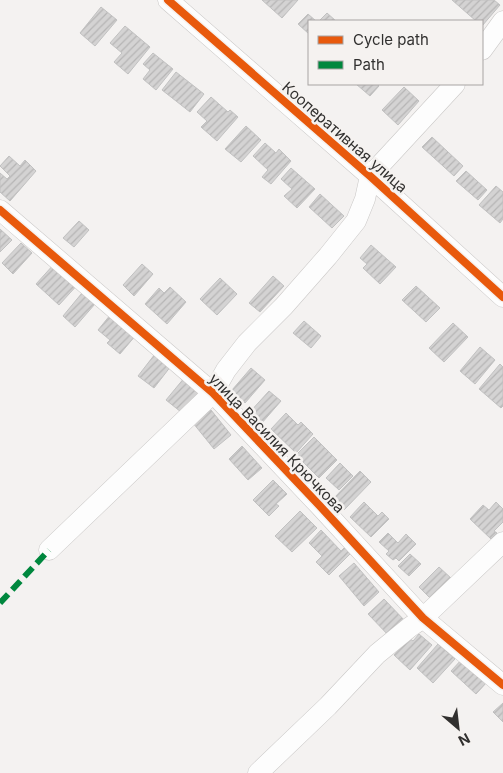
<svg xmlns="http://www.w3.org/2000/svg" width="503" height="773" font-family="Inter,sans-serif">
<defs>
<pattern id="building-hatch" width="6" height="6" patternUnits="userSpaceOnUse" patternTransform="scale(1.25)"><rect width="6" height="6" fill="#d4d3d3"/><path d="M-1 1l2-2M0 6l6-6M5 7l2-2" fill="none" stroke="#b6b5b5"/></pattern>
</defs>
<rect width="100%" height="100%" fill="#f4f2f1"/>
<path fill="url(#building-hatch)" stroke="#c1c1c1" d="M262,0h36l-16,18z
M452,0h42l6,5 -18,21v-5h-6z
M101,7l16,13 -22,26 -15,-13z
M327,13l9,8h-17z
M308,14l8,7h-7v13l-11,-10z
M125,26l25,21 -22,27 -14,-12 8,-9 -12,-10z
M153,53l20,16 -17,21 -13,-11 7,-9 -7,-6z
M176,72l28,22 -14,18 -28,-22z
M356,84h21l2,2 -9,10z
M404,87l15,14 -21,24 -16,-15z
M211,97l17,15 2,-2 8,7 -21,24 -16,-14 6,-6 -10,-9z
M246,126l15,14 -20,22 -16,-13z
M432,137l31,29 -9,10 -32,-29z
M265,143l11,10 3,-4 12,12 -20,23 -9,-7 6,-7 -15,-14z
M9,156l11,10 5,-6 11,11 -26,30 -10,-9v-19l7,6 3,-3 -10,-10z
M291,168l24,21 -18,19 -13,-12 8,-7 -11,-10z
M466,171l21,19 -9,10 -22,-19z
M496,186l7,6v27l-3,4 -21,-18z
M320,194l24,22 -12,12 -23,-21z
M79,221l10,9 -15,17 -11,-9z
M0,229l12,11 -12,12z
M21,243l11,10 -19,21 -11,-11z
M371,245l25,22 -16,17 -17,-16 4,-4 -7,-6z
M55,263l25,19 -21,23 -23,-21z
M142,264l11,10 -19,22 -11,-11z
M273,276l11,10 -24,26 -11,-9z
M220,278l17,16 -20,21 -17,-16z
M416,286l24,22 -14,14 -24,-22z
M170,287l16,15 -19,22 -22,-20 14,-16 5,5z
M82,293l13,11 -20,23 -12,-11z
M111,314l25,21 -16,19 -13,-11 3,-3 -12,-10z
M304,321l17,15 -10,12 -18,-15z
M453,323l15,14 -24,25 -15,-14z
M480,347l15,13 -20,24 -15,-13z
M155,354l16,12 -17,22 -16,-12z
M500,364l3,3v39l-2,2 -22,-19z
M251,368l14,12 -20,23 -13,-13z
M185,377l20,16 -19,23 -20,-16z
M269,391l12,10 -20,23 -12,-11z
M211,410l20,25 -17,14 -21,-26z
M286,413l12,12 3,-3 12,12 -17,19 -25,-24z
M314,437l23,23 -18,18 -23,-23z
M242,446l20,22 -14,12 -19,-21z
M340,463l13,13 -14,14 -13,-12z
M360,471l11,11 -27,28 -11,-11z
M273,480l14,14 -11,10 3,2 -10,10 -16,-16z
M364,502l14,14 4,-4 7,7 -18,18 -21,-20z
M496,502l7,7v13l-9,9 3,2 -6,6 -21,-20 13,-14 6,5z
M300,511l17,17 -25,24 -17,-16z
M321,530l20,21 4,-4 6,6 -22,22 -13,-13 6,-6 -13,-13z
M388,533l10,10 8,-9 10,10 -17,17 -3,-3 -3,2 -7,-6 3,-3 -10,-9z
M410,554l11,10 -12,12 -11,-10z
M354,563l25,29 -15,14 -25,-30z
M439,567l13,12 -20,21 -13,-13z
M384,599l23,24 -16,15 -23,-24z
M419,634l13,11 -22,25 -16,-15 15,-17 4,3z
M438,644l17,15 -22,24 -16,-15z
M463,658l25,23 -12,13 -25,-23z
M503,703v19l-10,-10z"/>
<g fill="none" stroke-linecap="round" stroke-linejoin="round">
<defs>
<path id="minor" d="M168,0l202,176 133,121
M482,50l21,-29
M0,210l213,183 106,112 104,113 80,67
M49,550l164,-157 13,-23 21,-27 37,-37 44,-50 28,-35 9,-22 5,-23 85,-92
M258,773l70,-67 49,-52 33,-27 13,-9 80,-76"/>
</defs>
<use href="#minor" stroke="#cac8c7" stroke-width="21"/>
<use href="#minor" stroke="#fdfdfd" stroke-width="20"/>
<path stroke="#00873e" stroke-width="6" stroke-dasharray="12 6" stroke-linecap="butt" d="M0,603l49,-53"/>
<defs>
<path id="cycleway" d="M168,0l202,176 133,121
M0,210l213,183 106,112 104,113 80,67"/>
</defs>
<use href="#cycleway" stroke="#f5f2f0" stroke-width="11"/>
<use href="#cycleway" stroke="#e8590c" stroke-width="8"/>
</g>
<g text-anchor="middle" dominant-baseline="central" stroke-width="5" stroke-linejoin="round" paint-order="stroke">
<g font-size="15" fill="#31302f" stroke="#f5f2f0">
<text transform="translate(345 137) rotate(41)">Кооперативная улица</text>
<text transform="translate(277 443) rotate(46)">улица Василия Крючкова</text>
</g>
</g>
<rect x="308" y="20" width="175" height="65" fill="#f5f2f0" stroke="#a7a4a3"/>
<rect x="318" y="36" width="25" height="8" fill="#e8590c" stroke="#a7a4a3"/>
<text x="353" y="45" font-size="15" fill="#31302f">Cycle path</text>
<rect x="318" y="61" width="25" height="8" fill="#00873e" stroke="#a7a4a3"/>
<text x="353" y="70" font-size="15" fill="#31302f">Path</text>
<g transform="translate(458 728) rotate(152)" stroke="#f5f2f0" stroke-width="4" paint-order="stroke">
<path d="M0-4L9 19L0 12L-9 19Z" fill="#31302f"/>
<text y="-8" font-size="14" font-weight="bold" text-anchor="middle" fill="#31302f">N</text>
</g>
</svg>
